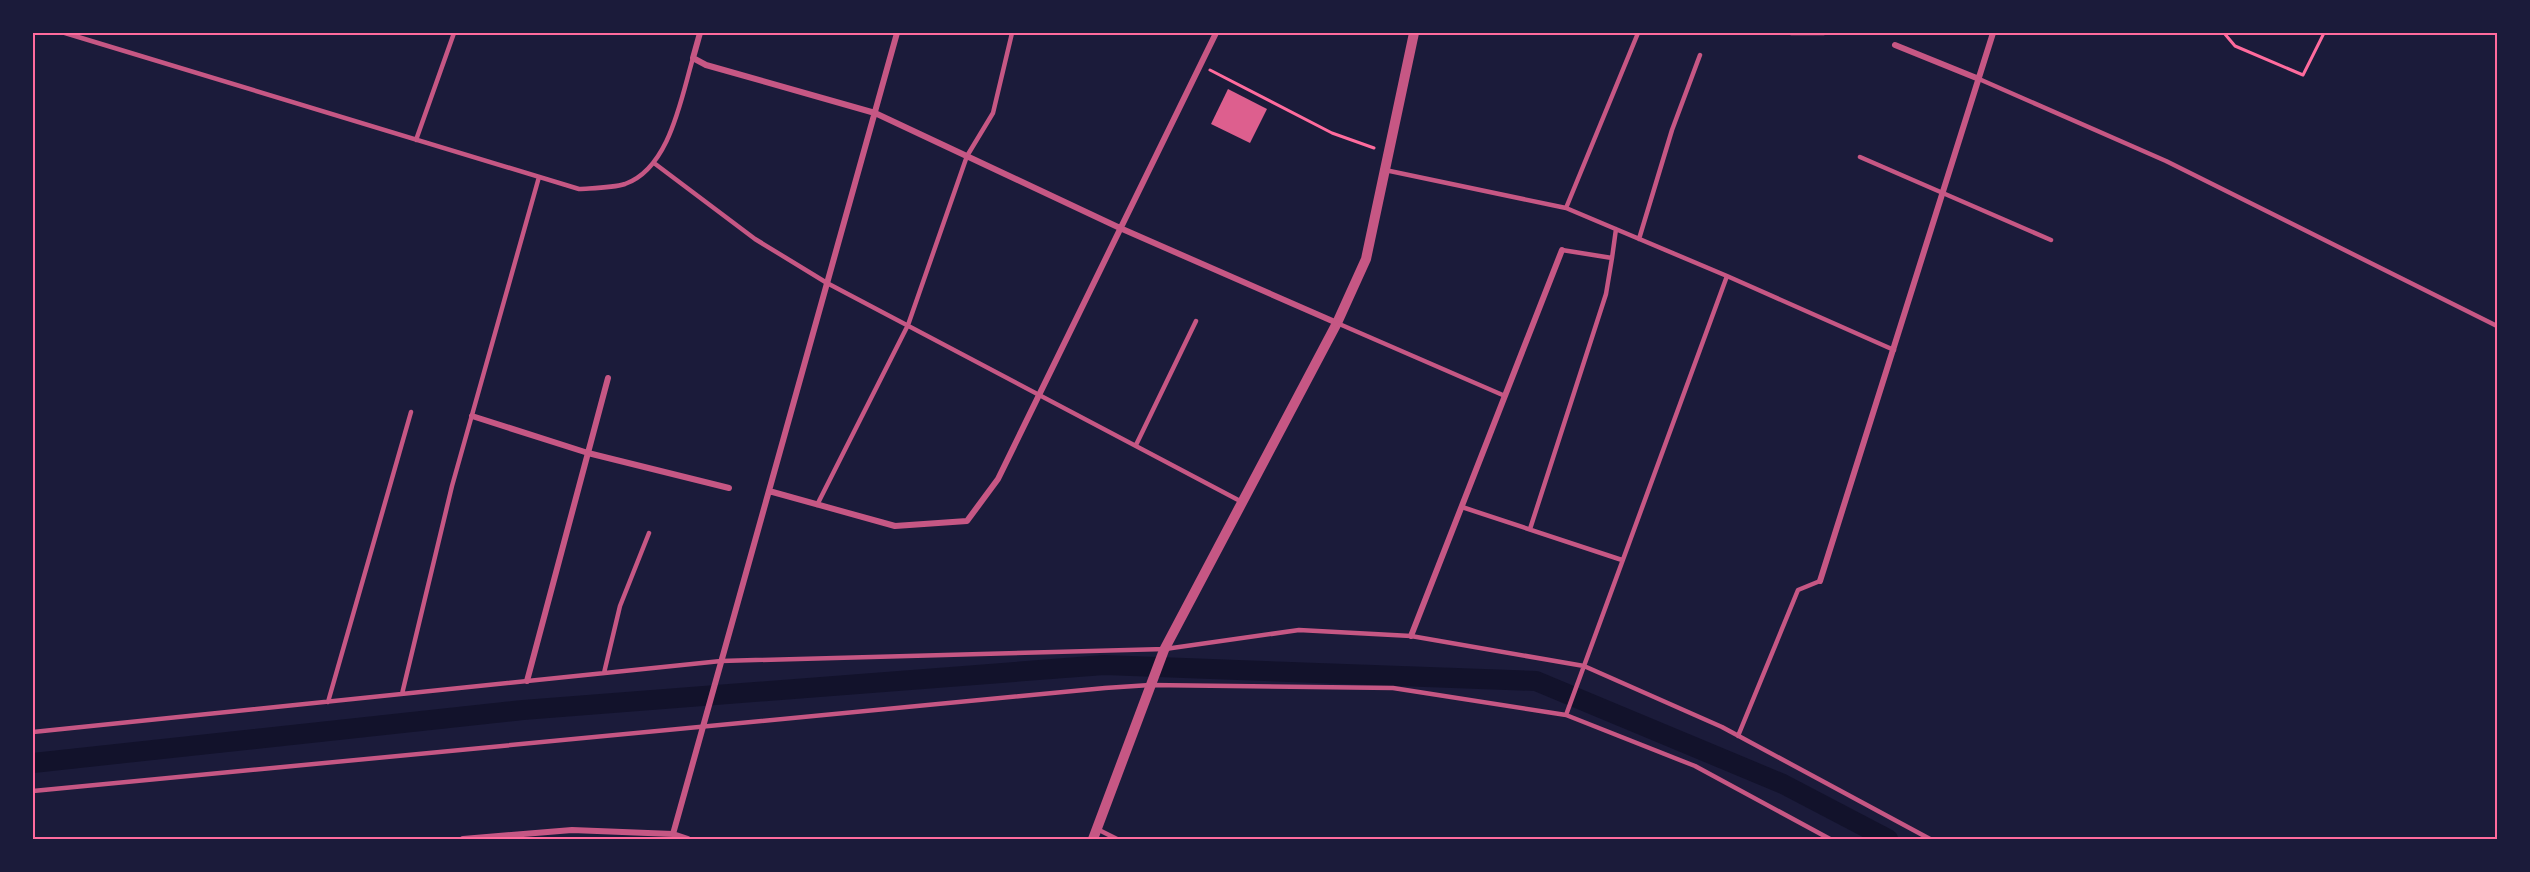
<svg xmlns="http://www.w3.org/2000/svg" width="2530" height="872" font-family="'Exo 2',sans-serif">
<rect width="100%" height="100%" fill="#1b1b3a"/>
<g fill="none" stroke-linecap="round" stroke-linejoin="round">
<path stroke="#12122b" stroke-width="20" d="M33,763l490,-53 581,-45 432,16 247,103 105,55"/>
</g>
<path fill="#dd5f8e" d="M1228,89l39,20 -17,34 -39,-19z"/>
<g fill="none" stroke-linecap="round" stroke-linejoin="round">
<path stroke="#ff6b9d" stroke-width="3" d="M2224,33l11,13 68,29 21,-42
M1210,70l122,63 42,15"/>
<path stroke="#c65784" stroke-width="4.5" d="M65,33l514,156c14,-1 33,-1 46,-5 45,-16 56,-86 68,-126
M1791,33h33
M1979,79l187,82 331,165
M416,140l38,-107
M1860,157l191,83
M654,163l101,76 72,44 415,219
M1385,170l181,38 161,68 167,74
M1566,208l72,-175
M1639,239l33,-109 28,-75
M1562,250l50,8 4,-29
M1337,323l168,73
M1136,445l60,-124
M817,505l91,-180 59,-169 26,-43 19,-80
M1462,507l160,53
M1530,529l76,-235 6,-36
M604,673l16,-67 29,-73
M402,694l50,-208 87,-309
M328,702l83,-290
M1566,715l161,-439
M33,732l688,-71 444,-12 134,-19 112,6 173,30 138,61 208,112
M1738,736l60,-146 22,-9
M33,791l1072,-103 45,-3 243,3 173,27 129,51 135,73
M1097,829l20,10"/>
<path stroke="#c65784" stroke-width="6" d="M700,33l-7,25 13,7 169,48 245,115 217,95
M1895,45l84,34
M472,416l116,37 141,35
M769,491l126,35 72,-5 31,-42 218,-446
M1820,581l173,-548
M1411,636l151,-386
M527,681l81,-303
M673,834l224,-801
M463,839l109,-9 101,4 15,5"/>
<path stroke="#c65784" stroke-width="10" d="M1093,839l71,-189 173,-327 29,-64 48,-226"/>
</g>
<rect width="2530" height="872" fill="none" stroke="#1b1b3a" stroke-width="69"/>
<rect x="34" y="34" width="2462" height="804" fill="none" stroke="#ff6b9d" stroke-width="2"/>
</svg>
